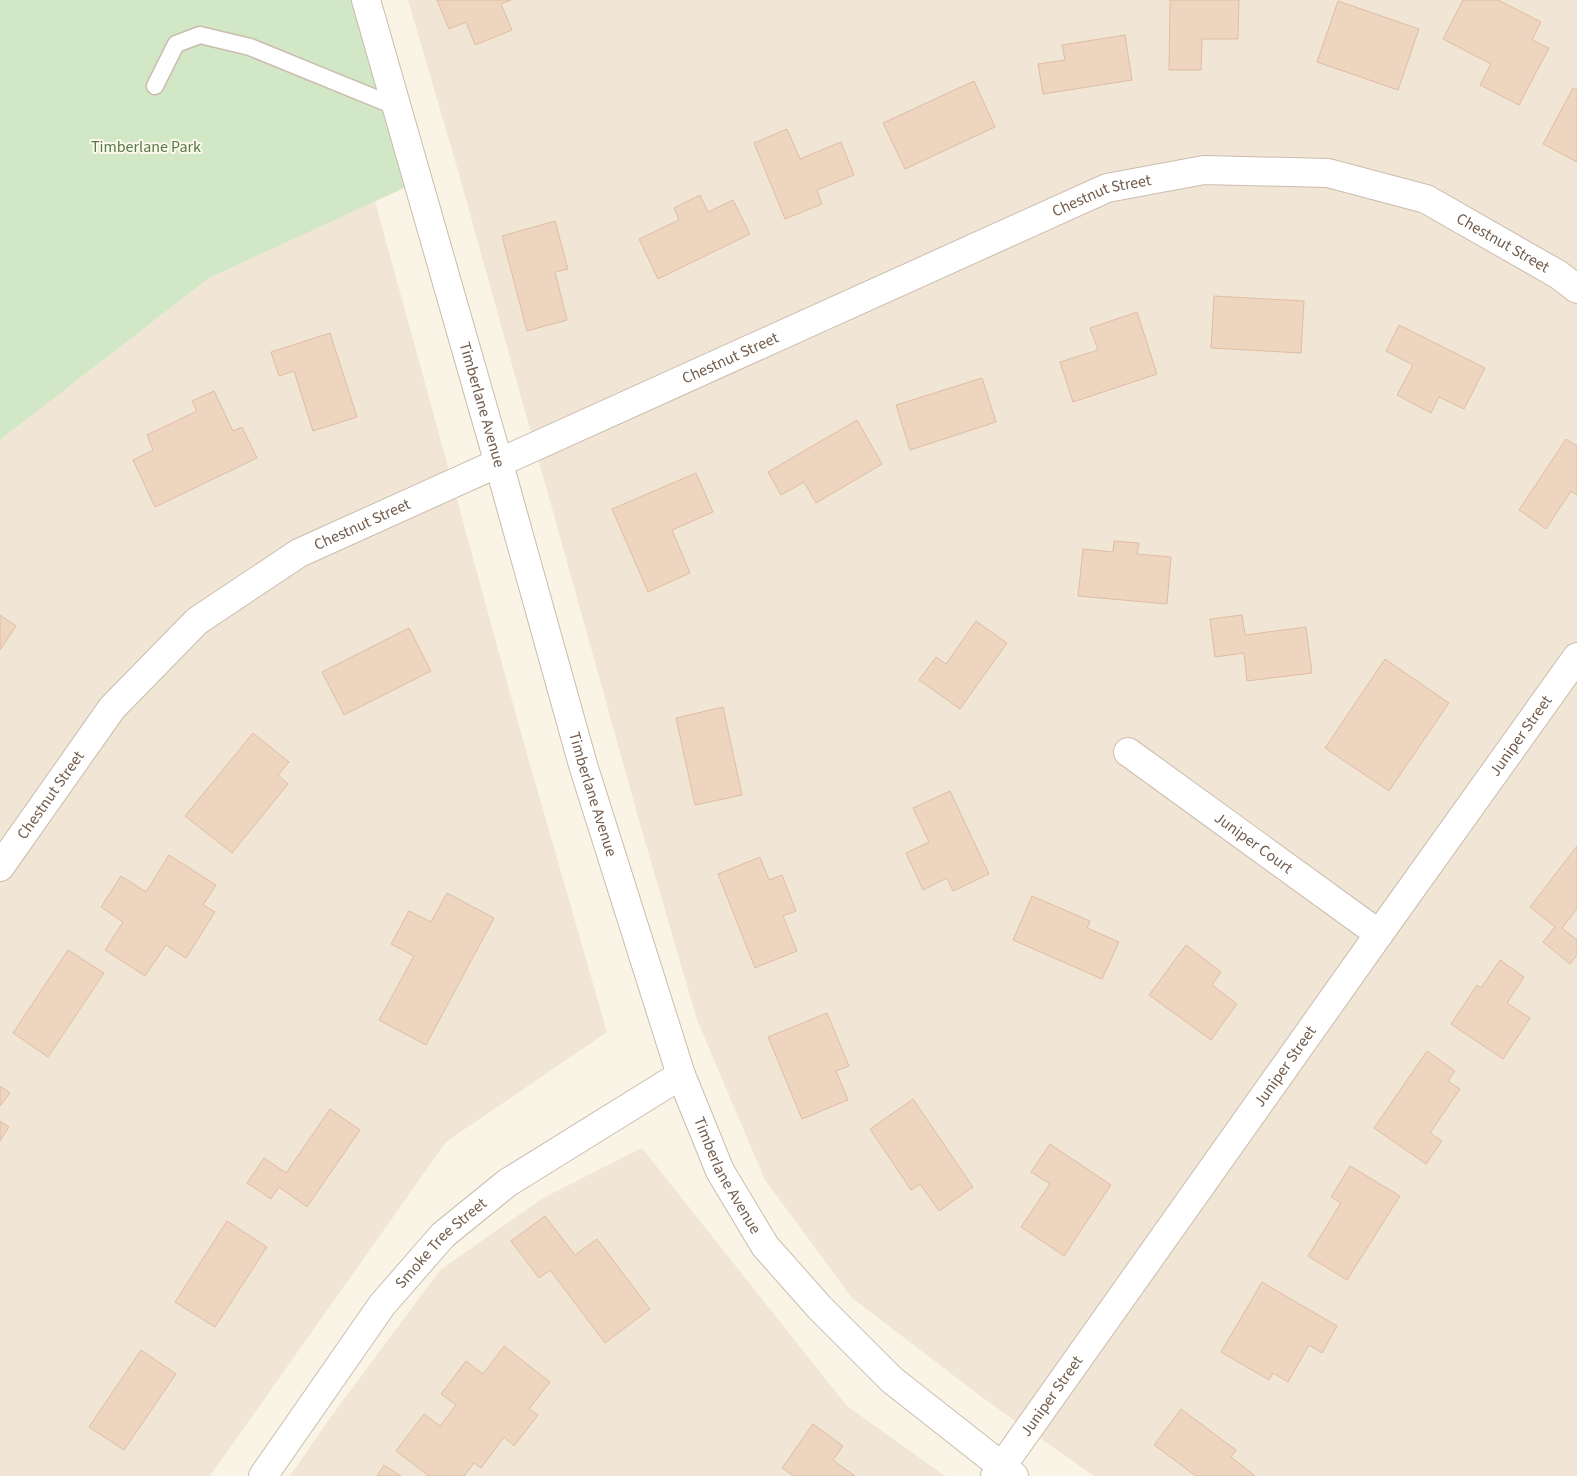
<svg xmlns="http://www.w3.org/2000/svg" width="1577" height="1476" font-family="'Source Sans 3',sans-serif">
<rect width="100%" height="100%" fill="#faf4e6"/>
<path fill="#f1e6d5" d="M408,0h1169v1476h-483l-107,-75 -135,-103 -87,-118 -68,-160 -57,-196 -182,-653z
M375,201l148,539 84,292 -161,110 -236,334h-210v-1036l209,-162z
M642,1148l205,258 98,70h-655l40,-58 110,-148 103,-72z"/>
<path fill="#d1e7c6" d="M0,0h357l60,182 -208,96 -209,162z"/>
<path fill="#edd5c0" stroke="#dfbda2" d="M437,0h74l-10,4 11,26 -37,15 -9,-23 -17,7z
M1170,0h69l-1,39h-36l-1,31h-32z
M1463,0h35l43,22 -9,18 17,8 -30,57 -39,-20 11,-21 -48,-25z
M1338,1l81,28 -21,61 -81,-28z
M1125,35l7,45 -89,14 -5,-30 27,-4 -3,-15z
M974,81l21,46 -90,42 -22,-46z
M1573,88l4,2v72l-34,-18z
M787,129l13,30 41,-17 13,33 -37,15 5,14 -37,15 -31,-76z
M700,195l8,17 25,-12 17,34 -92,45 -19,-40 40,-19 -5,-12z
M555,221l13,48 -13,3 12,48 -40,11 -25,-95z
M1214,296l90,5 -3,52 -90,-5z
M1137,312l20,62 -84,28 -13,-40 38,-12 -8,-22z
M1399,325l86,43 -21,41 -25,-12 -8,16 -34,-18 16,-30 -27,-14z
M330,333l27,84 -44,14 -19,-60 -15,5 -8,-24z
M982,378l14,44 -86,28 -14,-45z
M214,391l19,40 9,-4 15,31 -102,49 -22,-47 20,-10 -6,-15 50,-24 -5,-10z
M857,420l25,44 -66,39 -12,-21 -23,13 -13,-23z
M1566,439l11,7v49l-6,-4 -25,38 -27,-19z
M696,473l17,39 -41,18 18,43 -42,19 -36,-83z
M1114,541l25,2 -2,11 34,3 -4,47 -89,-8 5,-47 30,3z
M0,615l16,11 -16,24z
M1242,615l3,20 61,-8 6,46 -65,8 -3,-28 -29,4 -5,-38z
M976,621l31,22 -47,66 -41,-29 17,-23 10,7z
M409,628l22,43 -87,44 -22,-43z
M1385,659l64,44 -60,88 -64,-43z
M723,707l19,88 -47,10 -19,-87z
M253,733l36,29 -11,13 10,9 -56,69 -47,-37z
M950,791l39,83 -36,17 -6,-13 -24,12 -17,-37 23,-11 -16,-34z
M1577,846v63l-15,19 15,12v15l-7,9 -27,-22 12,-15 -25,-20z
M169,855l47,30 -13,20 12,7 -29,46 -20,-13 -21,31 -40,-26 18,-28 -22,-15 20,-31 25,16z
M760,857l9,23 13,-5 14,36 -13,5 14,35 -42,17 -37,-94z
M447,893l47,25 -68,127 -47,-25 35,-64 -23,-12 18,-33 22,11z
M1032,896l58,25 -3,7 32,14 -17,37 -89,-39z
M1186,945l35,27 -9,13 25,19 -26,36 -62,-45z
M68,950l36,23 -56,84 -35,-24z
M1500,960l24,17 -17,26 23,15 -27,41 -52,-35 26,-39 4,3z
M827,1013l22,53 -13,5 12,29 -46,19 -34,-82z
M1427,1051l28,20 -7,10 12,8 -30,44 12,8 -16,23 -52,-36z
M0,1086l10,7 -10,13z
M913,1099l60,88 -34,24 -19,-27 -9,6 -41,-61z
M330,1109l30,21 -53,77 -28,-20 -8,12 -24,-16 17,-25 22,15z
M0,1121l9,6 -9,14z
M1050,1144l61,41 -47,71 -43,-29 29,-43 -19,-12z
M1350,1166l50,30 -53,84 -39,-24 33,-53 -10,-6z
M545,1216l30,39 22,-16 53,70 -45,34 -55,-73 -11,8 -28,-37z
M227,1221l40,26 -52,80 -40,-25z
M1262,1282l75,44 -15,27 -13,-8 -21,37 -15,-9 -4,7 -48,-28z
M504,1346l46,36 -21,27 9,6 -24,31 -10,-9 -23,31 -7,-5 -10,13h-35l-33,-25 28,-37 16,12 16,-21 -15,-11 25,-33 17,13z
M141,1350l35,24 -52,76 -35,-23z
M1181,1409l55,41 -5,7 23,18v1h-58l-42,-31z
M813,1424l30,22 -10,14 22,16h-61l-12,-8z
M384,1465l17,11h-24z"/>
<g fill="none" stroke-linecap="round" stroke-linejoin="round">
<defs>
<path id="service" d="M155,86l21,-42 24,-9 50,12 147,60"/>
<g id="minor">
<path id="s1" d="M1128,752l251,182"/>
<path id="s2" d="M0,867l112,-159 85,-87 102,-68 808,-365 97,-18 124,3 98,26 133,76 18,14"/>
<path id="s3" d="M263,1476l119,-171 61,-70 64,-52 174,-108"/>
<path id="s4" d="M995,1476l384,-542 198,-277"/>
</g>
<g id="tertiary">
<path id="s5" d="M366,0l133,464 84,301 98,310 39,96 45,75 55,62 72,72 122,96"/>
</g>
</defs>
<use href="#service" stroke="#cbbcae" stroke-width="19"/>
<use href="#minor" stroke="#cbbcae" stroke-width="30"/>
<use href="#tertiary" stroke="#cbbcae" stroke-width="30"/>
<use href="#service" stroke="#fff" stroke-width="16"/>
<use href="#minor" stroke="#fff" stroke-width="28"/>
<use href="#tertiary" stroke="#fff" stroke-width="28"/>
</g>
<g text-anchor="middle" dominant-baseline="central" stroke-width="4" stroke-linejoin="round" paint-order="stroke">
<g font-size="16" fill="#557c49" stroke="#fdf8ec">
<text x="146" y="147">Timberlane Park</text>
</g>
<g font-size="16" fill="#725d4d" stroke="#fdf8ec">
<text stroke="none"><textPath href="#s2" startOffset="1318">Chestnut Street</textPath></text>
<text stroke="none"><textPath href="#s2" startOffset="1738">Chestnut Street</textPath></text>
<text stroke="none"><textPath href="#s2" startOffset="912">Chestnut Street</textPath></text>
<text stroke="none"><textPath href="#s5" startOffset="421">Timberlane Avenue</textPath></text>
<text stroke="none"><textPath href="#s2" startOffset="508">Chestnut Street</textPath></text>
<text stroke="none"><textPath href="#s4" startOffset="908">Juniper Street</textPath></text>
<text stroke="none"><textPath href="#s5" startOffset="826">Timberlane Avenue</textPath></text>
<text stroke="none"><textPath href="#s2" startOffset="88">Chestnut Street</textPath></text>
<text stroke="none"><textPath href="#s1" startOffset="155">Juniper Court</textPath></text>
<text stroke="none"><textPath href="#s4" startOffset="502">Juniper Street</textPath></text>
<text stroke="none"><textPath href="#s5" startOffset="1231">Timberlane Avenue</textPath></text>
<text stroke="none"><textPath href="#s3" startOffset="294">Smoke Tree Street</textPath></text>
<text stroke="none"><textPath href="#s4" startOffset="98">Juniper Street</textPath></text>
</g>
</g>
</svg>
